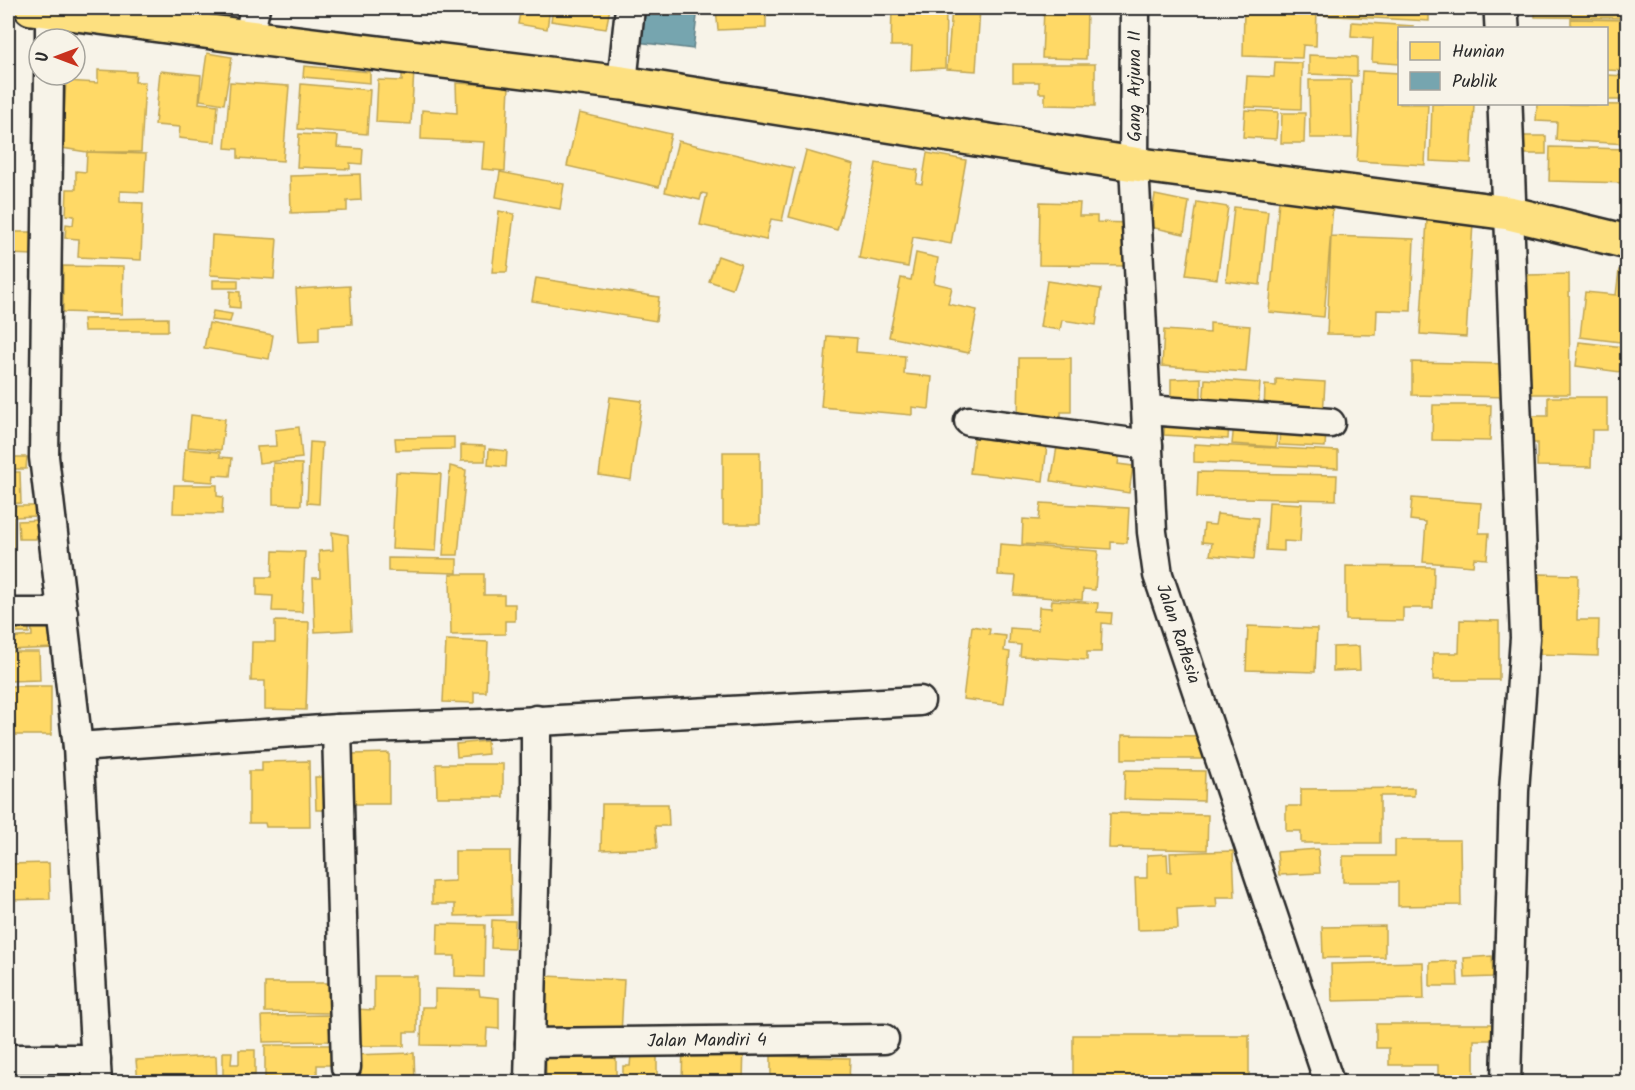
<svg xmlns="http://www.w3.org/2000/svg" width="1635" height="1090" font-family="Kalam,sans-serif">
<rect width="100%" height="100%" fill="#f7f3e8"/>
<filter id="ink" filterUnits="userSpaceOnUse"><feTurbulence type="fractalNoise" baseFrequency=".0167" numOctaves="2"/><feDisplacementMap in="SourceGraphic" scale="12" xChannelSelector="R" yChannelSelector="G"/><feConvolveMatrix kernelMatrix="1 2 1 2 8 2 1 2 1" color-interpolation-filters="sRGB"/></filter>
<g filter="url(#ink)">
<path fill="#ffd966" stroke="#bfa554" stroke-width="1.5" d="M521,8h29l-3,21 -29,-5z
M553,8h57l-4,21 -55,-8z
M716,8h62v6l-12,1v13l-48,2z
M892,8h54l-1,60 -34,2 1,-24h-21z
M952,8h28l-4,63 -29,-2z
M1044,8h43l-1,51 -44,-1z
M1244,8h73l-1,38 -13,-1 -1,13 -59,-2z
M1319,8h110v13l-111,-6z
M1535,8h93v10l-93,-1z
M1571,19l57,1v51l-22,-1v-42h-35z
M1352,22l61,4 -1,2h-12v36l-28,-2 1,-24 -22,-2z
M207,53l25,4 -8,47 -24,-4z
M1309,55l48,2v19l-48,-2z
M1275,62l27,1 -1,46 -56,-2 2,-31 27,1z
M1013,64h82v42l-50,-1v-12h-6v-11h-26z
M304,66l66,6v11l-67,-6z
M98,70l38,2 -1,10h10l-4,70h-54l-25,-4 4,-67 32,2z
M402,70h12l-3,54 -35,-2 2,-42 24,1z
M160,71l41,4 -2,28 19,2 -3,37 -36,-4 1,-11 -25,-2z
M1362,71l38,2v31h28l-3,61 -68,-4z
M1606,75l22,1v24h-22z
M1309,80h42l1,58h-42z
M230,82l59,4 -6,75 -45,-3v-9l-13,-1z
M456,83l53,3 -4,85 -23,-2 2,-27 -63,-3 1,-29 35,3z
M301,84l69,6 -3,44 -69,-5z
M1432,104h42l-3,59 -41,-2z
M1537,104l91,1v39l-72,-4 1,-18 -21,-1z
M1245,110l33,2 -2,27 -33,-2z
M579,113l92,21 -12,53 -92,-21z
M1282,113h23l-1,30h-23z
M299,134l39,2 -1,11 26,2 -1,15 -12,-1v6l-53,-2z
M1518,136h28v18h-27z
M678,141l116,27 -12,53 -11,-2 -5,21 -66,-15 7,-31 -5,-1 -2,7 -35,-8z
M1550,147l78,2v34l-79,-2z
M806,151l48,14 -17,65 -48,-13z
M87,152l59,2 -2,38 -24,-1v11l23,1 -2,57 -63,-3 1,-18 -14,-1 1,-14 7,1 1,-9 -8,-1 1,-26h9v-18l10,1z
M927,153l39,7 -15,84 -38,-7 -5,30 -49,-9 17,-95 42,7 -2,13 6,1z
M500,172l64,12 -4,25 -64,-12z
M360,174l1,26 -14,1v10l-56,2 -1,-37z
M1155,195l34,7 -5,32 -34,-7z
M1279,200l54,5 -9,112 -55,-5z
M1040,202l40,1 -1,13h18v6l34,1 -1,43 -91,-1z
M1197,202l31,5 -11,72 -31,-4z
M1234,207l34,4 -8,74 -34,-4z
M499,211l15,3 -7,58h-15z
M1427,220l46,3 -7,114 -46,-3z
M8,232h26v23l-26,-1z
M212,235l65,4 -3,40 -64,-4z
M1331,236l83,3 -3,72 -34,-1 -1,25 -49,-1z
M916,253l22,5 -4,25 18,4 -4,17 29,6 -8,43 -80,-16 12,-59 10,2z
M718,256l23,8 -9,25 -23,-8z
M63,266l60,1 -1,47 -59,-2z
M1619,270l9,1v72l-48,-6 5,-45 31,3z
M1569,274l1,120h-41l-1,-119z
M536,278l123,19 -3,24 -124,-20z
M213,280h25v8h-25z
M1047,281l54,8 -5,36 -34,-5 -2,10 -20,-3z
M350,286l2,38 -33,2v15l-20,1 -3,-53z
M230,291l10,1v16l-11,-1z
M213,311l19,3 -2,8 -19,-2z
M168,318v13h-84l-1,-12z
M209,323l64,12 -4,24 -65,-11z
M1210,323l40,3 -4,46 -84,-6 2,-36 46,3z
M827,336l30,2 -1,14 49,4 -1,18 28,3 -3,32 -17,-2v8l-91,-8z
M1579,342l45,5 -4,25 -44,-6z
M1019,358h52v54h-10v13h-43z
M1412,362l98,2 -1,33 -97,-2z
M1201,378v29l-30,1v-29z
M1205,379l55,4 -2,29 -55,-5z
M1276,379l49,3 -2,34 -59,-3 1,-28 11,1z
M610,397l32,4 -11,79 -32,-5z
M1548,397h59v33h-15l-1,37 -54,-1v-23h-6v-27h17z
M1433,405h58l-1,36 -58,-1z
M191,415l34,4 -4,31 -33,-3z
M1165,417l64,4 -1,18 -64,-4z
M1234,424l43,3 -1,20 -44,-3z
M299,427l3,31 -43,5 -2,-16 19,-1 -1,-16z
M1280,429l46,2 -1,16 -46,-2z
M454,437v12l-58,1 -1,-12z
M974,438l73,8 -4,35 -73,-8z
M1058,441l62,11 -2,12 15,2 -4,27 -78,-12z
M310,442l12,1 -3,61 -12,-1z
M1194,444l144,7v17l-144,-6z
M461,445l24,1v15h-24z
M185,449l35,3v5l12,1 -2,18 -16,-1 -1,7 -30,-2z
M489,449l18,2 -1,16 -18,-2z
M723,452h37v72h-37z
M13,457h14l-1,12h-14z
M273,463l29,1 -1,41 -28,-1z
M450,466l16,4 -8,85h-15z
M8,472h12l1,31 -12,1 1,8h-2z
M396,472l45,2 -5,77 -44,-2z
M1198,472l139,3 -1,25 -139,-3z
M174,485h43v11l6,1 -1,17 -49,-1z
M1412,498l69,5 -2,30h10l-2,26 -13,-1 -1,8 -50,-4 3,-40 -16,-2z
M1269,502l33,2 -2,38 -16,-1v10l-18,-1z
M1041,503l88,5 -2,35 -16,-1v7l-89,-5 1,-25 16,1z
M15,506h20l1,10 -21,1z
M1217,514l41,4 -4,41 -44,-4 2,-12 -10,-1 2,-18 11,1z
M8,518h5l1,78h-6z
M39,520l-3,19h-17l-1,-18z
M332,532l16,3 4,95 -37,2 -2,-54h7l-1,-27 14,-1z
M1000,544l98,7 -3,39 -12,-1 -1,11 -68,-5 2,-19 -18,-1z
M273,551l32,1 -3,60 -30,-1 1,-15 -16,-1v-18h15z
M388,558l69,1v14l-69,-2z
M1346,566l88,1 -1,41h-30v13l-57,-1z
M450,574h34v21h20v9h11v17h-10v13l-54,1z
M1540,574l38,1 -1,45h22l-1,36 -61,-2z
M1052,600l46,3 -1,9 15,1 -1,11 -9,-1 -1,29h-14v8l-67,-4 1,-11 -12,-1 1,-16 28,2 1,-23 12,1z
M31,616h23v32l-46,2v-12l24,-2z
M8,620h21v13h-21z
M1460,620l39,1v59h-66v-27h26z
M275,621l34,1 -3,88 -41,-1v-28h-14l1,-39h23z
M972,626l18,3 -1,5 17,2 -2,15 6,1 -6,52 -41,-5z
M1248,626l69,3 -2,43 -69,-2z
M446,640l42,2 -2,50h-12v11l-31,-1z
M1359,646l1,24 -27,1v-24z
M8,652h31l1,28 -32,1z
M8,686h43v49h-43z
M1122,735l84,1v23h-84z
M487,741l1,13 -31,3 -1,-13z
M389,753v51h-36l-1,-50z
M309,761l1,66h-44l-1,-4h-16v-52h13v-9z
M436,764h67v33h-66z
M1125,770l80,1 -1,30 -80,-2z
M315,777h19l1,33h-19z
M1414,788v8h-34v47h-79v-12h-15v-25h15v-17z
M602,804h66l1,22h-14l2,22 -56,2z
M1110,813l98,2 -1,35 -98,-2z
M1395,840h65l1,65 -63,1v-24h-55v-26h52z
M1318,849l2,24 -41,2 -2,-23z
M455,851h55l1,64 -56,1v-12h-23v-22l23,-1z
M1233,851l2,46h-19l1,10 -40,2 1,20 -41,1 -2,-52h12v-23l20,-1 1,18h3l-1,-19z
M49,863l1,36 -42,1v-36z
M492,920l23,1 -1,28 -23,-1z
M438,924l47,1 -1,52 -29,-1v-20h-18z
M1385,926v31l-62,1 -1,-31z
M1492,956l1,21 -28,1 -1,-20z
M1457,961l1,25h-28v-24z
M1423,962l1,37 -92,2 -1,-37z
M374,976h43v56h-13v14h-49v-37l19,1z
M547,976l77,4 -3,55 -77,-3z
M265,983h66l-1,30 -65,-1z
M435,989l44,1 1,6 19,2v31l-12,-1 -1,18 -65,-1 1,-38h13z
M329,1015l1,26 -67,1 -1,-26z
M1376,1024h123v16h-25v39l-36,1v-15h-49v-17h-13z
M1073,1035h176v47h-176z
M683,1044l61,2 -1,36h-61z
M265,1045h68v20h-16v17h-52z
M239,1050h16v25h-32v-23h9l-1,12h8z
M616,1051v31h-70v-29z
M414,1053l1,29h-62l-1,-27z
M631,1055h26v27h-34v-16h7z
M216,1056l1,26h-79l-2,-22z
M771,1056l79,2 -1,24h-78z
M42,1063l18,1 -1,18h-17z
M34,1071v11h-26v-10z"/>
<path fill="#76a5af" stroke="#608087" stroke-width="1.5" d="M633,8h65l-5,41 -64,-8z"/>
<g fill="none" stroke-linecap="round" stroke-linejoin="round">
<defs>
<g id="street">
<path id="s1" d="M1135,8l-1,156 18,368 6,43 171,507"/>
<path d="M249,37l6,-29"/>
<path d="M50,39v-28"/>
<path d="M49,75l-5,382 34,290 19,335"/>
<path d="M622,83l8,-75"/>
<path d="M1147,410l183,13"/>
<path d="M969,421l179,24"/>
<path d="M8,613h55"/>
<path d="M337,729l9,338"/>
<path d="M78,747l259,-18 145,-5 438,-23"/>
<path id="s2" d="M530,1043l354,-4"/>
<path d="M8,1059h88"/>
<path d="M529,1082l7,-272v-90"/>
<path d="M1506,1082l8,-291 11,-153 -16,-425"/>
</g>
<path id="secondary" d="M1501,8l1,20
M1505,104l4,109"/>
<path id="primary" d="M31,8l218,29 373,46 512,81 375,49 119,29"/>
</defs>
<use href="#street" stroke="#2b2b2b" stroke-width="33"/>
<use href="#secondary" stroke="#2b2b2b" stroke-width="38"/>
<use href="#primary" stroke="#2b2b2b" stroke-width="38"/>
<use href="#street" stroke="#f7f3e8" stroke-width="28"/>
<use href="#secondary" stroke="#f7f3e8" stroke-width="33"/>
<use href="#primary" stroke="#fde080" stroke-width="33"/>
</g>
</g>
<g text-anchor="middle" dominant-baseline="central" stroke-width="6" stroke-linejoin="round" paint-order="stroke">
<g font-size="18" fill="#2b2b2b" stroke="#f7f3e8">
<text transform="translate(1135 86) rotate(-90)">Gang Arjuna II</text>
<text stroke="none"><textPath href="#s1" startOffset="630">Jalan Raflesia</textPath></text>
<text stroke="none"><textPath href="#s2" startOffset="177">Jalan Mandiri 4</textPath></text>
</g>
</g>
<rect width="1635" height="1090" fill="none" stroke="#f7f3e8" stroke-width="30"/>
<rect x="15" y="15" width="1605" height="1060" fill="none" stroke="#2b2b2b" stroke-width="2" filter="url(#ink)"/>
<rect x="1398" y="27" width="210" height="78" fill="#f7f3e8" stroke="#a5a39c" stroke-width="1.5"/>
<rect x="1410" y="42" width="30" height="18" fill="#ffd966" stroke="#a5a39c" stroke-width="1.5"/>
<text x="1452" y="57" font-size="18" fill="#2b2b2b">Hunian</text>
<rect x="1410" y="72" width="30" height="18" fill="#76a5af" stroke="#a5a39c" stroke-width="1.5"/>
<text x="1452" y="87" font-size="18" fill="#2b2b2b">Publik</text>
<g transform="translate(57 57) rotate(270)"><circle r="28" fill="#f7f3e8" stroke="#a5a39c" stroke-width="1.5"/>
<path d="M0-4.5L10 22L0 15L-10 22Z" fill="#c8321e"/>
<text y="-9" font-size="16" font-weight="bold" text-anchor="middle" fill="#2b2b2b">U</text>
</g>
</svg>
